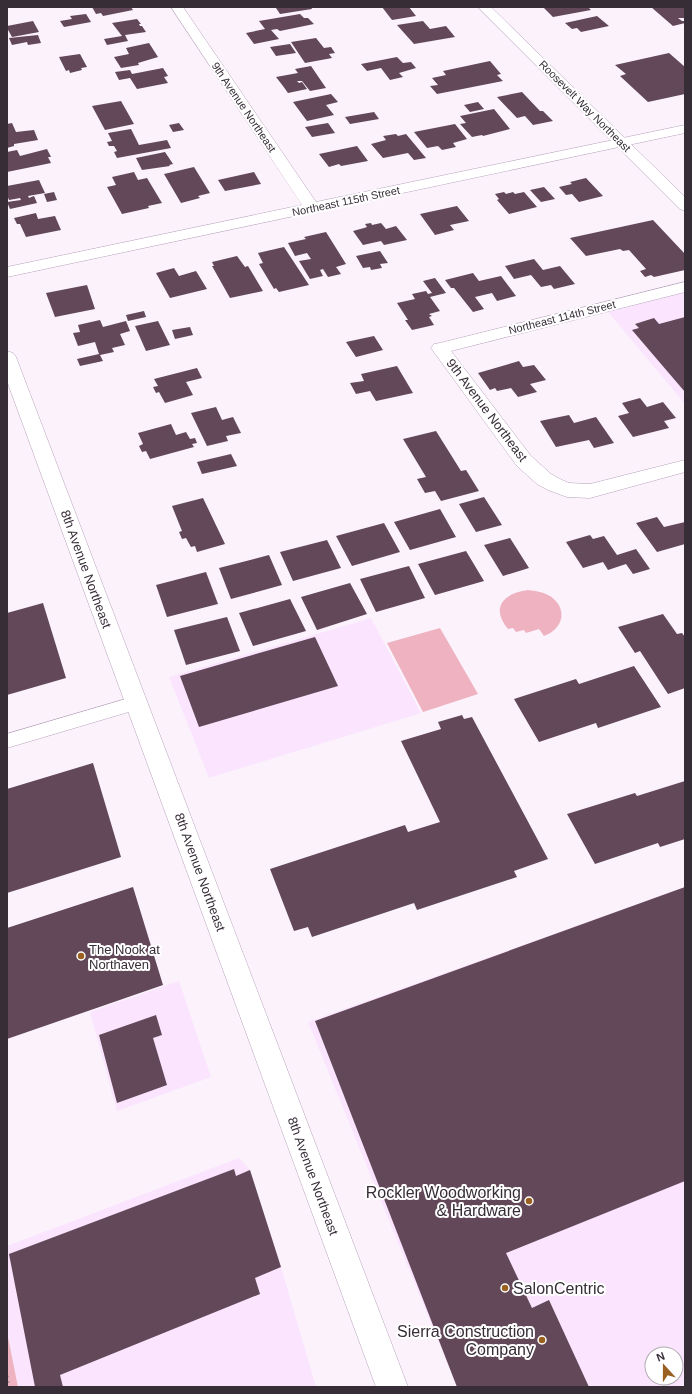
<svg xmlns="http://www.w3.org/2000/svg" width="692" height="1394" font-family="Arial,sans-serif">
<rect width="100%" height="100%" fill="#fbf2fc"/>
<path fill="#fae4fe" fill-rule="evenodd" d="M685,287v117l-81,-97z
M371,618l50,95 -212,65 -40,-101z
M685,887v500h-228l-149,-365zM652,1354h24v24h-24z
M179,981l32,96 -94,34 -27,-99z
M239,1158l11,12 31,97 35,120h-298l-11,-55v-86z"/>
<path fill="#eeb2c1" d="M528,590c8,1 15,2 22,6 18,12 14,33 -6,40l-5,-7 -13,4 -2,-3 -8,2 -3,-4 -5,1c-18,-22 -4,-36 20,-39z
M440,628l38,66 -55,18 -36,-69z
M7,1332l11,55h-11z"/>
<path fill="#624858" d="M92,7h39l2,3 -30,6 -2,-3 -5,1z
M283,7h28l1,2 -32,5 -4,-6z
M382,7h27l7,9 -24,4z
M543,7h45l3,3 -38,7z
M651,7h34v11h-7l4,3h2l1,2 -12,3z
M86,14l5,8 -27,5 -4,-6 12,-2 -2,-3z
M300,14l4,4h4l6,6 -34,7 -3,-2 -6,1 8,9 -25,5 -8,-11 19,-4 -6,-8z
M597,16l12,10 -28,6 -4,-4 -5,1 -7,-6z
M137,19l4,5h-2l1,2h2l4,6 -21,3 3,6 -21,4 -3,-6 18,-3 -10,-13z
M33,21l6,11 -27,5 -5,-9v-2z
M423,21l7,8 16,-3 9,11 -41,7 -17,-19z
M38,35l3,8 -13,2 -1,-3 -15,3 -3,-7z
M316,38l8,10 7,-1 4,6 -6,1 3,4 -27,5 -14,-21z
M149,43l9,14 -20,6 1,2 -18,3 -7,-11 15,-3 -3,-6z
M290,44l6,9 -20,3 -6,-9z
M669,53l16,14v27l-37,8 -28,-26 6,-2 -11,-9z
M80,54l7,13 -6,1 1,2 -12,3 -1,-3 -3,1 -7,-14z
M397,57l6,6 8,-1 5,6 -17,5 4,4 -13,3 -9,-12 -14,3 -6,-7z
M490,61l11,13 -4,1 6,6 -66,13 -7,-8 8,-1 -6,-7 14,-3 -3,-4z
M311,66l15,22 -16,3 -8,-10h-5l2,2 3,-1 5,7 -19,4 -5,-7 14,-3 -14,3 -7,-9 22,-4 -3,-4z
M163,68l5,8 -4,1 4,6 -31,6 -7,-11 -11,2 -4,-8 15,-2 2,4z
M522,92l18,19h3l10,10 -20,4 -8,-9 -8,2 -20,-21z
M331,94l7,8 -12,3 8,10 -27,6 -14,-19z
M121,101l13,23 -29,6 -13,-24z
M478,102l6,7 -14,3 -6,-7z
M494,109l16,20 -27,7 -1,-1 -10,2 -12,-13 6,-1 -6,-7z
M374,112l5,7 -29,5 -5,-7z
M12,123l4,9 18,-2 4,10 -24,4v2l-7,2v-24z
M179,123l5,7 -11,2 -4,-7z
M328,123l7,10 -23,4 -7,-10z
M455,124l12,15 -14,4 3,4 -14,3 -4,-4 -11,2 -13,-16z
M131,129l8,16 28,-5 4,8 -54,10 -3,-6 3,-1 -3,-5h-5l-2,-4 5,-1 -4,-8z
M396,134l2,2 8,-2 20,24 -12,2 -6,-7 -25,5 -12,-14 15,-4 -3,-4z
M357,146l11,15 -27,5 -2,-2 -10,3 -10,-13z
M47,149l4,8h-3l3,6 -44,9v-20l10,-2 3,6z
M165,152l8,12 -4,1 1,1 -28,4 -6,-12z
M194,167l16,26 -12,3 2,2 -19,5 -17,-29z
M134,172l4,8 9,-2 15,25 -14,3 1,2 -27,6 -15,-27 9,-2 -4,-8z
M254,172l7,12 -36,7 -7,-11z
M586,178l17,18 -24,6 -7,-8 -6,1 -7,-8 13,-3 -2,-2z
M39,180l6,13 -17,3 1,2 5,-2 3,7 -27,6 -3,-7 14,-2 -1,-2 -11,2 -2,-5v-9z
M544,187l11,12 -14,3 -11,-12z
M54,192l3,8 -10,2 -3,-8z
M504,192l2,2 7,-2 2,2 9,-2 13,15 -28,7 -12,-14 2,-1 -4,-5z
M457,206l12,15 -19,4 4,5 -19,5 -15,-21z
M36,213l2,6 17,-3 6,14 -35,7 -6,-13h-3l-3,-6z
M653,220l32,34v16l-31,7 -3,-2 -6,2 -5,-6 6,-2 -17,-19 -6,1 -3,-2 -34,7 -16,-18z
M371,223l1,2 9,-2 5,6 10,-3 11,14 -23,5 -3,-4 -18,4 -10,-14 11,-3 3,-1 -2,-3z
M326,232l20,32 -10,3 5,7 -13,3 -5,-8 -3,1 3,6 -13,3 -11,-18 12,-2 -4,-6 -12,3 -7,-13 18,-4 -2,-2z
M284,247l25,38 -30,7 -3,-4 -2,1 -15,-25 4,-1 -5,-10z
M380,251l8,12 -8,1 2,4 -11,2 -1,-3 -7,1 -7,-12z
M237,256l8,11 3,-1 15,25 -33,7 -18,-32h2l-2,-4z
M534,259l9,11 17,-4 15,18 -21,5 -3,-4 -10,2 -10,-12 -17,4 -9,-13z
M174,268l5,8 17,-5 11,18 -37,9 -14,-25z
M473,273l6,8 22,-5 15,20 -19,5 -5,-8 -17,4 9,12 -11,3 -19,-24h-3l-6,-8z
M435,278l11,15 -16,4 10,14 -11,3 3,2 -3,1 5,8 -22,5 -7,-10h3l-11,-17 18,-4 -3,-5 14,-3 2,3 4,-1 -9,-12z
M87,285l8,24 -40,8 -9,-24z
M144,311l2,6 -18,4 -2,-6z
M685,317v75l-53,-62 7,-2 -4,-4 19,-6 5,6z
M100,320l3,7 23,-6 4,10 -10,3 5,11 -13,3 2,4 -14,3 3,6 -23,5 -3,-7 22,-5 -4,-12 -17,4 -5,-13 7,-1 -2,-7z
M158,321l12,24 -24,6 -11,-25z
M190,327l3,8 -18,4 -3,-9z
M374,336l9,14 -27,7 -10,-15z
M519,361l4,6 11,-2 12,15 -16,4 7,8 -19,5 -7,-9 -14,3 -2,-3 -5,2 -12,-17z
M397,366l16,27 -37,8 -6,-10 -14,3 -6,-11 14,-2 -3,-7z
M197,368l5,10 -16,4 7,13 -28,8 -6,-11 -3,1 -3,-6 5,-1 -4,-7z
M640,398l7,9 16,-5 13,16 -12,3 5,7 -36,9 -15,-21 11,-3 -7,-10z
M216,407l6,13 11,-3 8,16 -15,3 2,5 -21,5 -16,-33z
M569,415l5,8 22,-6 18,26 -20,5 -5,-8 -33,7 -16,-26z
M171,424l5,11 10,-3 4,7 5,-1 2,5 -5,1 2,3 -44,12 -4,-8 -4,1 -3,-6 4,-2 -5,-11z
M436,431l25,40 5,-1 13,21 -38,10 -6,-10 -10,2 -8,-14 9,-2 -23,-38z
M231,454l6,12 -35,8 -5,-12z
M484,497l18,28 -26,7 -17,-28z
M203,498l22,46 -28,8 -2,-6 -4,1 -5,-9 -4,1 -3,-7 3,-1 -10,-25z
M440,509l16,28 -46,13 -16,-28z
M657,517l7,10 21,-5v22l-28,8 -21,-29z
M384,523l16,29 -48,14 -16,-30z
M590,535l3,4 11,-3 13,19 19,-6 14,20 -17,5 -7,-10 -18,6 -5,-8 -20,6 -17,-26z
M510,538l19,30 -26,8 -19,-31z
M327,540l14,28 -48,13 -13,-29z
M466,551l18,30 -49,14 -17,-31z
M269,555l13,30 -51,14 -12,-31z
M409,566l16,32 -49,14 -16,-33z
M206,572l12,32 -51,13 -11,-32z
M350,583l17,31 -50,16 -16,-33z
M290,599l16,32 -53,15 -14,-33z
M43,603l23,75 -59,17v-82z
M663,614l14,20 5,-1 3,4v51l-17,6 -28,-43 -5,2 -17,-26z
M227,617l13,34 -54,14 -12,-35z
M315,637l23,49 -139,41 -19,-51z
M634,666l27,41 -63,21 -2,-5 -57,19 -25,-43 62,-20 3,5z
M462,715l2,4 8,-2 76,142 -34,12 3,6 -100,33 -3,-7 -102,34 -4,-10 -14,4 -24,-62 135,-44 3,7 32,-10 -39,-81 40,-12 -3,-7z
M93,763l28,94 -114,36v-104z
M685,781v58l-25,8 -2,-4 -63,21 -28,-50 68,-21 2,3z
M133,887l30,98 -156,54v-111z
M685,887v294l-179,72 26,55 17,-8 40,87h-132l-142,-366z
M156,1015l6,20 -9,3 14,47 -50,18 -18,-68z
M234,1169l2,7 14,-6 31,97 -26,11 5,16 -200,81 3,12h-28l-26,-133z"/>
<g fill="none" stroke-linecap="round" stroke-linejoin="round">
<defs>
<path id="lane" d="M136,696l6,2 3,5 -3,5 -135,40v-14z"/>
<path id="street" d="M171,7h12l133,195 369,-77v8l-678,144v-10l295,-62z
M685,282v10l-234,59 80,105 20,18 11,6 7,3 21,1 95,-24v12l-95,26 -23,-1 -19,-7 -11,-6 -20,-18 -86,-118 3,-4 6,-1z
M7,351l6,2 3,4 392,1030h-32l-369,-1006z"/>
<path id="secondary" d="M478,7h13l194,190v14l-5,-2z"/>
</defs>
<use href="#lane" stroke="#b7a2bb" stroke-width="1"/>
<use href="#street" stroke="#b7a2bb" stroke-width="1"/>
<use href="#secondary" stroke="#b7a2bb" stroke-width="1"/>
<path stroke="#8f8690" stroke-width="3" stroke-dasharray="1.5 4" stroke-linecap="butt" d="M7,1376l2,11"/>
<use href="#lane" fill="#fff" fill-rule="evenodd"/>
<use href="#street" fill="#fff" fill-rule="evenodd"/>
<use href="#secondary" fill="#fff" fill-rule="evenodd"/>
</g>
<g fill="#9a601f" stroke="#fff" stroke-width="1.5">
<circle cx="81" cy="956" r="4"/>
<circle cx="529" cy="1201" r="4"/>
<circle cx="505" cy="1288" r="4"/>
<circle cx="542" cy="1340" r="4"/>
</g>
<g text-anchor="middle" dominant-baseline="central" stroke-width="4" stroke-linejoin="round" paint-order="stroke">
<g font-size="11" fill="#362d37" stroke="#fff">
<text transform="translate(585 106) rotate(45)">Roosevelt Way Northeast</text>
<text transform="translate(244 107) rotate(56)">9th Avenue Northeast</text>
<text transform="translate(346 201) rotate(-12)">Northeast 115th Street</text>
<text transform="translate(562 317) rotate(-14)">Northeast 114th Street</text>
</g>
<g font-size="13" fill="#362d37" stroke="#fff">
<text transform="translate(487 410) rotate(53)">9th Avenue Northeast</text>
<text transform="translate(86 569) rotate(70)">8th Avenue Northeast</text>
<text transform="translate(200 872) rotate(70)">8th Avenue Northeast</text>
<text transform="translate(313 1176) rotate(70)">8th Avenue Northeast</text>
</g>
<g font-size="13" fill="#362d37" stroke="#fff" text-anchor="start">
<text x="89" y="949">The Nook at<tspan x="89" dy="15">Northaven</tspan></text>
</g>
<g font-size="16" fill="#362d37" stroke="#fff" text-anchor="end">
<text x="521" y="1192">Rockler Woodworking<tspan x="521" dy="18">&amp; Hardware</tspan></text>
<text x="513" y="1288" text-anchor="start">SalonCentric</text>
<text x="534" y="1331">Sierra Construction<tspan x="534" dy="18">Company</tspan></text>
</g>
</g>
<rect width="692" height="1394" fill="none" stroke="#362d37" stroke-width="16"/>
<g transform="translate(664 1366) rotate(339)"><circle r="19" fill="#ffffff" stroke="#afabaf"/>
<path d="M0-3L7 15L0 10L-7 15Z" fill="#9a601f"/>
<text y="-6" font-size="11" font-weight="bold" text-anchor="middle" fill="#362d37">N</text>
</g>
</svg>
